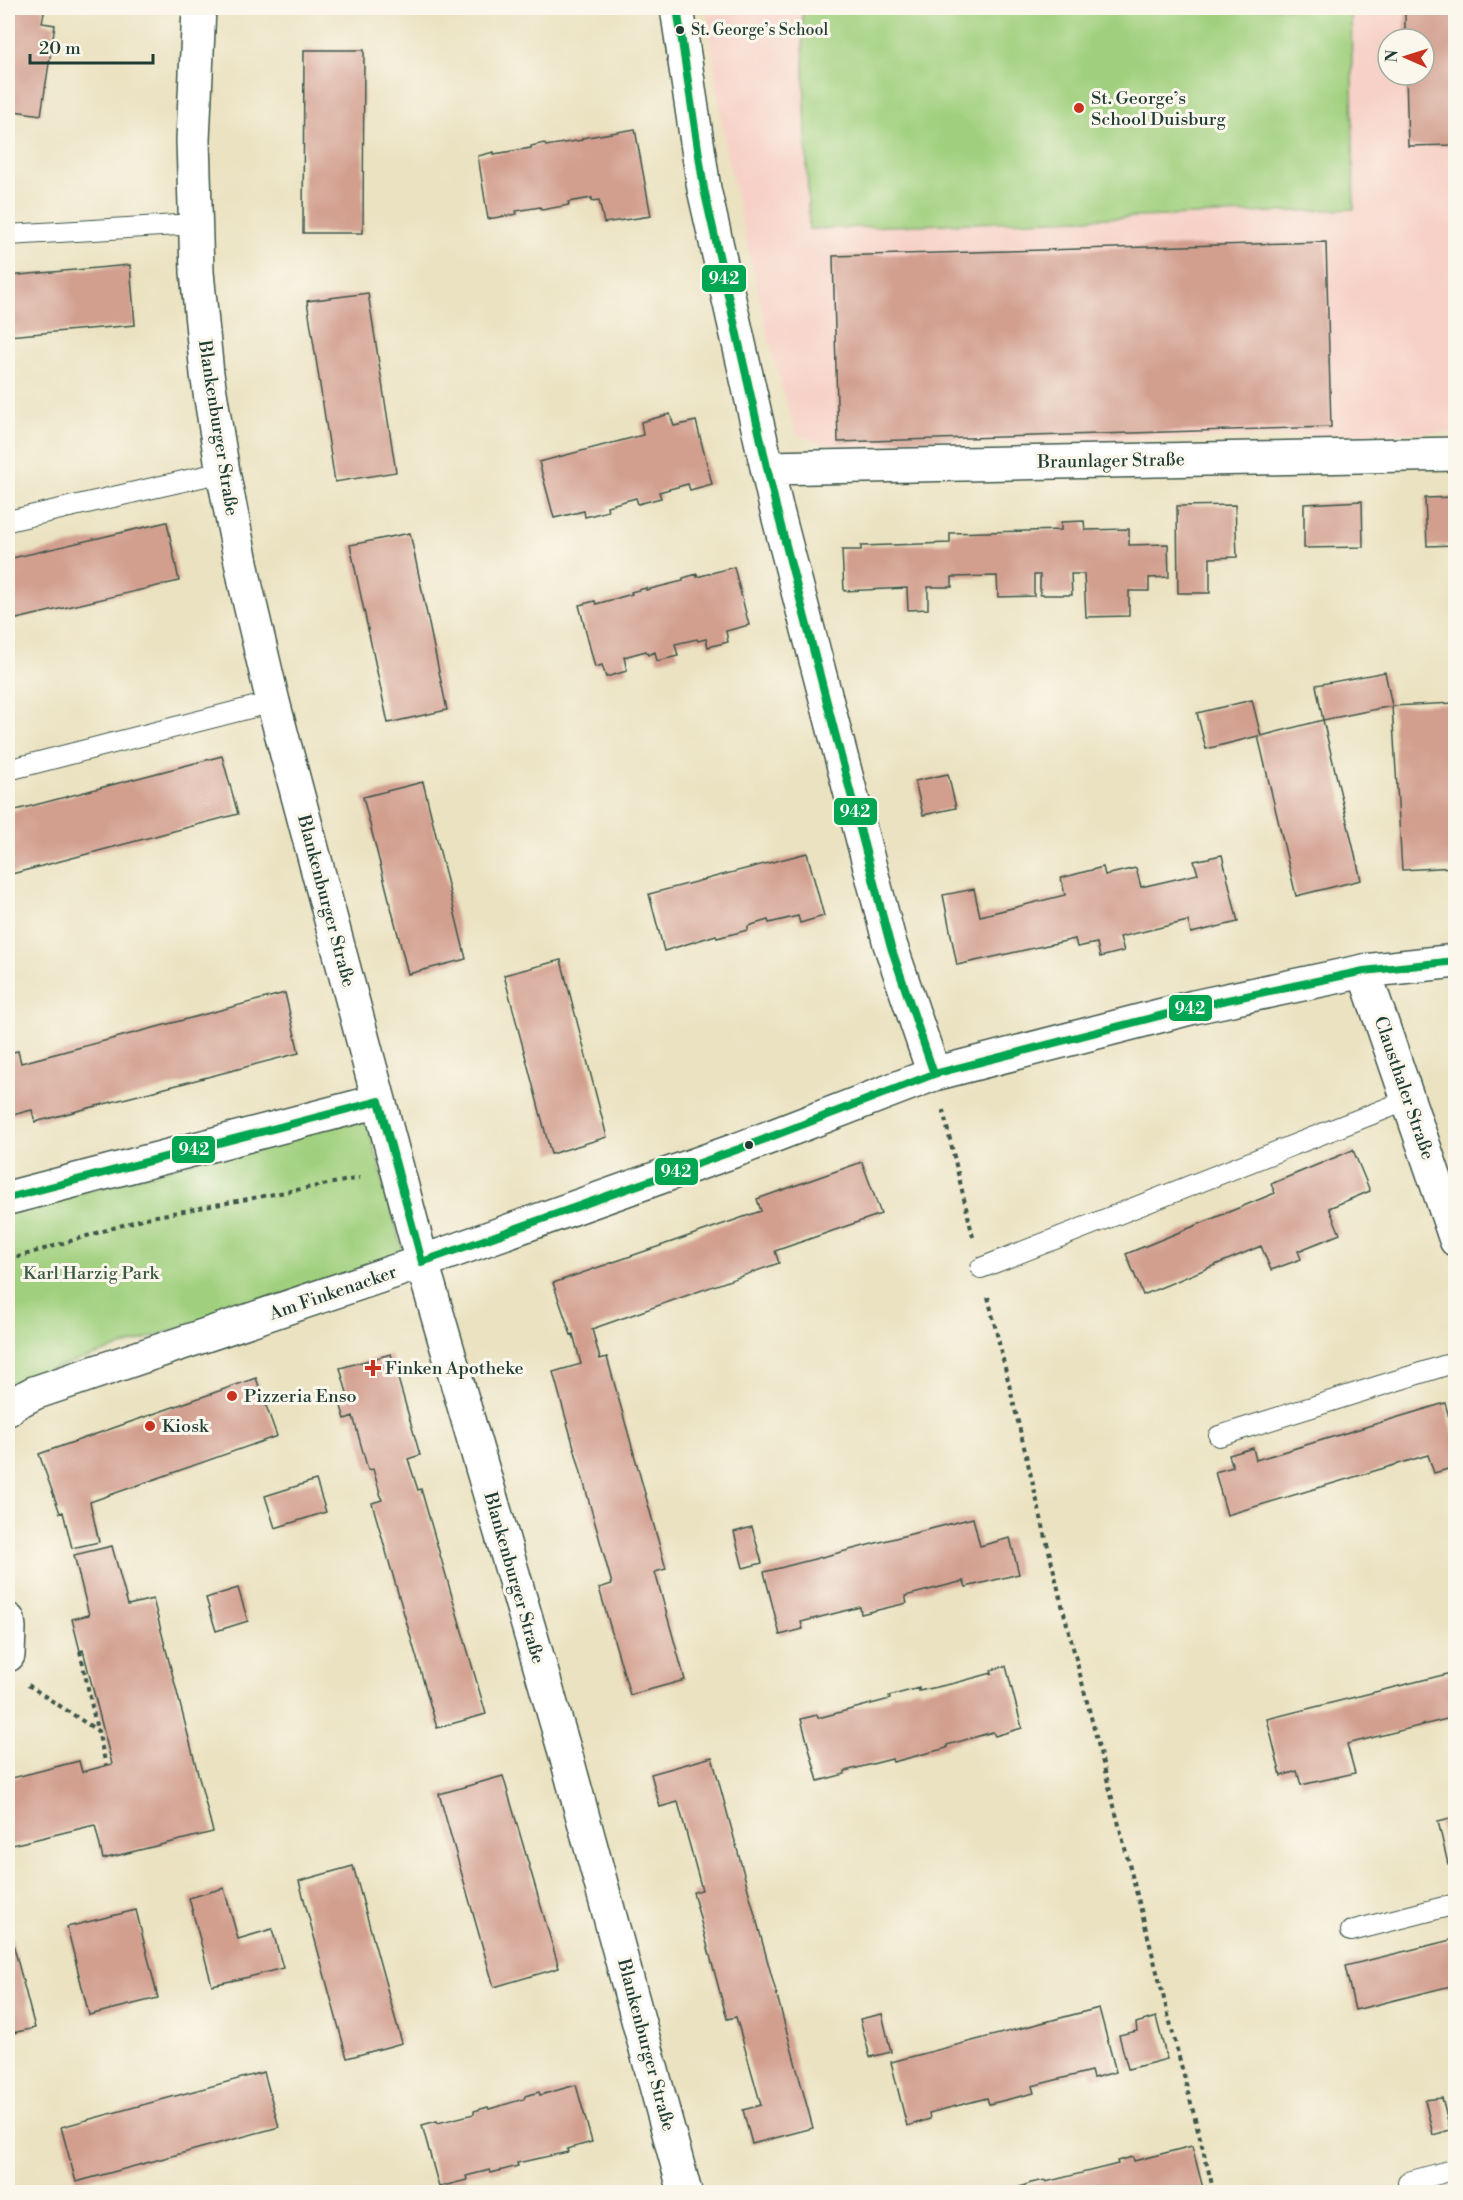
<svg xmlns="http://www.w3.org/2000/svg" width="1463" height="2200" font-family="'Libre Bodoni',serif">
<rect width="100%" height="100%" fill="#fbf7ec"/>
<filter id="ink" filterUnits="userSpaceOnUse"><feTurbulence type="fractalNoise" baseFrequency=".0167" numOctaves="2"/><feDisplacementMap in="SourceGraphic" scale="12" xChannelSelector="R" yChannelSelector="G"/><feConvolveMatrix kernelMatrix="1 2 1 2 8 2 1 2 1" color-interpolation-filters="sRGB"/></filter>
<filter id="wash" filterUnits="userSpaceOnUse"><feTurbulence type="fractalNoise" baseFrequency=".008" numOctaves="4" result="noise"/><feDisplacementMap in="SourceGraphic" scale="24" xChannelSelector="R" yChannelSelector="G"/><feGaussianBlur stdDeviation="1.35" result="paint"/><feColorMatrix in="noise" values="0 0 0 0 0 0 0 0 0 0 0 0 0 0 0 0 0 1.4 0 .05"/><feComposite in="paint" operator="in"/></filter>
<g filter="url(#wash)">
<rect width="100%" height="100%" fill="#ebe2c1"/>
<path fill="#f7d1c7" fill-rule="evenodd" d="M706,8h749v424l-620,15 -39,-13 -21,-69 -48,-208zM1388,39h36v36h-36z"/>
<path fill="#a0d07e" stroke="#608659" stroke-width="1.5" d="M802,8h549l3,201 -545,20z
M365,1114l39,142 -374,120 -22,12v-175z"/>
<g id="blocks">
<path fill="#d29f8f" d="M8,8h37l-3,15 13,2 -14,90 -33,-5z
M1405,8h50v137l-47,1 -2,-71h18v-36h-19z
M304,50h60l-1,183h-60z
M635,129l16,87 -47,7 -5,-23 -7,1v-3l-24,4 1,3 -27,5 -2,-3 -24,4 1,3 -29,5 -10,-63 16,-4v2l37,-6v-2l13,-3 2,3 36,-6v-2z
M1326,242l5,185 -493,15 -5,-186z
M130,265l5,60 -127,11v-60z
M368,293l28,179 -61,10 -28,-181z
M670,414l4,12 22,-5 16,63 -22,6 -2,-6 -29,8 2,6 -23,6 -2,-6 -29,8 1,5 -23,6 -1,-6 -30,7 -15,-56 104,-27 -2,-13z
M1455,497v48l-28,1 -2,-48z
M1362,501l1,46 -59,1v-44z
M1235,505l2,52 -27,1v35h-32l-1,-87z
M1084,521l1,9 44,-1v16l39,-1 1,33 -20,1v13h-20v25l-43,1 -2,-43h-13l1,21h-32v-20h-6v21l-36,1 -1,-21 -45,1v10h-24v22l-20,1 -1,-22 -63,3 -2,-41h19v-4l89,-3v-10l111,-3v-8z
M167,522l12,59 -171,40v-62z
M410,533l37,177 -59,13 -38,-178z
M734,567l15,58 -23,6 2,11 -20,5 -2,-8 -8,2 -1,-2 -22,5 3,12 -21,5 -2,-9 -7,3 -2,-4 -22,6 3,14 -21,6 -4,-12 -7,2 -16,-62 16,-4 1,3 36,-10 -1,-2 15,-4v2l37,-9v-3l14,-4v3z
M1385,672l7,34 63,-3v164l-53,3 -10,-164 -69,14 38,160 -65,16 -38,-160 -52,13 -9,-36 55,-13 9,36 62,-16 -7,-35z
M222,756l16,58 -230,61v-63z
M948,774l8,34 -33,7 -8,-34z
M423,782l43,177 -58,15 -45,-177z
M807,853l17,63 -24,7 -2,-7 -29,7 -1,-3 -20,6v4l-31,8 -1,-3 -52,16 -15,-57z
M1222,855l16,67 -47,11 -3,-12 -68,16 4,14 -24,6 -3,-14 -20,4 -2,-8 -118,26 -14,-70 31,-6 6,27 85,-21 -4,-17 42,-11 2,8 31,-7 5,19 57,-13 -4,-13z
M561,960l46,177 -56,17 -47,-179z
M285,993l14,60 -264,69 -3,-12 -24,6v-63l10,-2 3,12z
M1353,1150l17,41 -41,17 11,26 -42,17 3,8 -30,11 -10,-24 -118,49 -17,-41 149,-61 -4,-9z
M862,1162l19,52 -106,37 4,12 -187,66 8,30 7,-2 59,212 -11,3 30,108 -55,15 -31,-107 13,-4 -59,-212 28,-8 -8,-30 -2,1 -18,-52 208,-72 -4,-12z
M391,1354l29,101 -12,4 10,31 3,-1 65,225 -49,14 -65,-225 10,-3 -9,-31 -5,1 -15,-54 -8,3 -5,-16 9,-3 -9,-32z
M256,1378l21,58 -187,66 9,40 -27,6 -9,-36 -3,1 -21,-59z
M1445,1403l10,35v29l-21,6 -6,-18 -201,60 -12,-43 18,-5 -4,-12 24,-7 3,12z
M316,1480l10,32 -51,16 -10,-32z
M973,1518l7,28 30,-8 9,36 -53,13 -2,-6 -59,15 2,7 -46,11 -1,-7 -59,15 2,7 -23,6 -16,-63z
M752,1527l10,36 -19,5 -9,-36z
M112,1546l16,59 25,-6 60,233 -110,27 -8,-34 -87,21v-67l71,-18 3,11 30,-8 -29,-114 -3,1 -8,-32 17,-4 -15,-60z
M238,1588l10,33 -32,10 -10,-33z
M1006,1666l16,62 -27,8 -2,-4 -46,13v3l-54,14 -1,-3 -47,12v3l-27,7 -17,-62 16,-4 1,3 72,-19 -1,-3 30,-8v3l36,-8 37,-10 -1,-3z
M1455,1672v45l-108,27 8,29 -54,12 -4,-14 -16,5 -14,-57z
M712,1757l101,371 -61,16 -9,-34 18,-5 -25,-88 -9,2 -34,-127 9,-2 -20,-73 -4,-15 -18,5 -9,-33z
M503,1776l56,192 -65,19 -55,-193z
M1455,1817v45l-7,2 -10,-43z
M353,1866l49,177 -55,15 -48,-177z
M224,1888l14,51 34,-10 11,39 -34,9 -37,8 -23,-87z
M136,1910l22,88 -69,17 -22,-88z
M8,1924l27,104 -27,6z
M1455,1939v46l-100,25 -10,-44z
M1099,2008l17,64 -23,6 -2,-7 -59,15 2,7 -45,11 -2,-6 -58,15 1,6 -23,7 -16,-64z
M882,2014l9,38 -21,5 -10,-38z
M1156,2017l11,42 -39,10 -9,-34 18,-4 -1,-8z
M264,2072l15,55 -203,55 -15,-55z
M576,2085l16,57 -25,7 1,3 -51,11 1,3 -27,7 -1,-3 -24,6 1,4 -28,7 -17,-62 15,-4 1,2 36,-9v-3l14,-4 1,2 35,-10 1,-3 14,-4 1,3z
M1442,2098l8,32 -17,5 -8,-35z
M1192,2146l12,46h-198l25,-9 14,-3 1,2 72,-18 -1,-3 16,-4 1,4z"/>
</g>
</g>
<g filter="url(#ink)">
<use href="#blocks" fill-opacity="0" stroke="#3e5649" stroke-width="1.5"/>
<g fill="none" stroke-linecap="round" stroke-linejoin="round">
<defs>
<path id="service" d="M8,235l187,-11
M8,521l215,-49
M8,770l265,-68
M981,1268l427,-168
M1219,1436l237,-74
M1351,1931l105,-27
M1408,2182l48,-13"/>
<path id="minor" d="M199,8l-6,132 4,132 10,102 16,98 23,115 27,115 149,560 145,497 118,433
M677,8l27,181 72,318 114,437 44,130
M767,468l689,-14
M1364,971l92,269
M8,1198l371,-97
M8,1409l3,-4 23,-12 388,-131 317,-113 195,-75 260,-67 170,-36 92,-10
M8,1620l1,8 -1,27"/>
</defs>
<use href="#service" stroke="#3e5649" stroke-width="22"/>
<use href="#minor" stroke="#3e5649" stroke-width="36"/>
<path stroke="#3e5649" stroke-width="4" stroke-dasharray="4.5 4.5" stroke-linecap="butt" d="M943,1110l30,127
M8,1260l138,-42 214,-40
M988,1297l74,308 152,587
M80,1651l17,79
M28,1685l70,46 8,34"/>
<use href="#service" stroke="#fff" stroke-width="20"/>
<use href="#minor" stroke="#fff" stroke-width="33"/>
<defs>
<path id="bus-1" d="M677,8l27,181 72,318 114,437 44,130
M379,1101l43,161
M8,1198l371,-97
M422,1262l317,-113 195,-75 260,-67 170,-36 92,-10"/>
</defs>
<use href="#bus-1" stroke="#fbf7ec" stroke-width="12"/>
<use href="#bus-1" stroke="#00a651" stroke-width="8"/>
</g>
</g>
<g fill="#1f3d34" stroke="#fbf7ec" stroke-width="2">
<circle cx="680" cy="30" r="5"/>
<circle cx="749" cy="1145" r="5"/>
</g>
<g fill="#c8321e" stroke="#fbf7ec" stroke-width="2">
<circle cx="1079" cy="108" r="6"/>
<path d="M370 1359h6v6h6v6h-6v6h-6v-6h-6v-6h6z"/>
<circle cx="232" cy="1396" r="6"/>
<circle cx="150" cy="1426" r="6"/>
</g>
<g text-anchor="middle" dominant-baseline="central" stroke-width="6" stroke-linejoin="round" paint-order="stroke">
<g font-size="16" fill="#1f3d34" stroke="#fbf7ec" text-anchor="start">
<text x="691" y="30">St. George’s School</text>
</g>
<g font-size="18" fill="#1f3d34" stroke="#fbf7ec" text-anchor="start">
<text x="1091" y="98">St. George’s<tspan x="1091" dy="21">School Duisburg</tspan></text>
<text x="385" y="1368">Finken Apotheke</text>
<text x="244" y="1396">Pizzeria Enso</text>
<text x="162" y="1426">Kiosk</text>
</g>
<g font-size="18" fill="#1f3d34" stroke="#fbf7ec">
<text transform="translate(218 428) rotate(81)">Blankenburger Straße</text>
<text transform="translate(1111 461) rotate(-1)">Braunlager Straße</text>
<text transform="translate(326 901) rotate(75)">Blankenburger Straße</text>
<text transform="translate(1404 1088) rotate(71)">Clausthaler Straße</text>
<text transform="translate(333 1293) rotate(-19)">Am Finkenacker</text>
<text transform="translate(514 1578) rotate(74)">Blankenburger Straße</text>
<text transform="translate(646 2045) rotate(75)">Blankenburger Straße</text>
</g>
<g font-size="18" fill="#395a43" stroke="#fbf7ec">
<text x="91" y="1273">Karl Harzig Park</text>
</g>
</g>
<g stroke="#fbf7ec" stroke-width="2">
<rect x="701" y="264" width="46" height="29" rx="6" fill="#00a651"/>
<rect x="833" y="797" width="45" height="29" rx="6" fill="#00a651"/>
<rect x="1168" y="994" width="45" height="28" rx="6" fill="#00a651"/>
<rect x="171" y="1135" width="45" height="29" rx="6" fill="#00a651"/>
<rect x="654" y="1157" width="45" height="29" rx="6" fill="#00a651"/>
</g>
<g font-size="16" text-anchor="middle" font-weight="bold" fill="#fff">
<text x="724" y="284">942</text>
<text x="855" y="817">942</text>
<text x="1190" y="1014">942</text>
<text x="194" y="1155">942</text>
<text x="676" y="1177">942</text>
</g>
<rect width="1463" height="2200" fill="none" stroke="#fbf7ec" stroke-width="30"/>
<g transform="translate(1406 57) rotate(273)"><circle r="28" fill="#fbf7ec" stroke="#a3ada2" stroke-width="1.5"/>
<path d="M0-4.5L10 22L0 15L-10 22Z" fill="#c8321e"/>
<text y="-9" font-size="16" font-weight="bold" text-anchor="middle" fill="#1f3d34">N</text>
</g>
<path d="M30 54v9h123v-9" fill="none" stroke="#1f3d34" stroke-width="3"/>
<text x="39" y="54" font-size="18" fill="#1f3d34" stroke="#fbf7ec" stroke-width="4.5" paint-order="stroke">20 m</text>
</svg>
